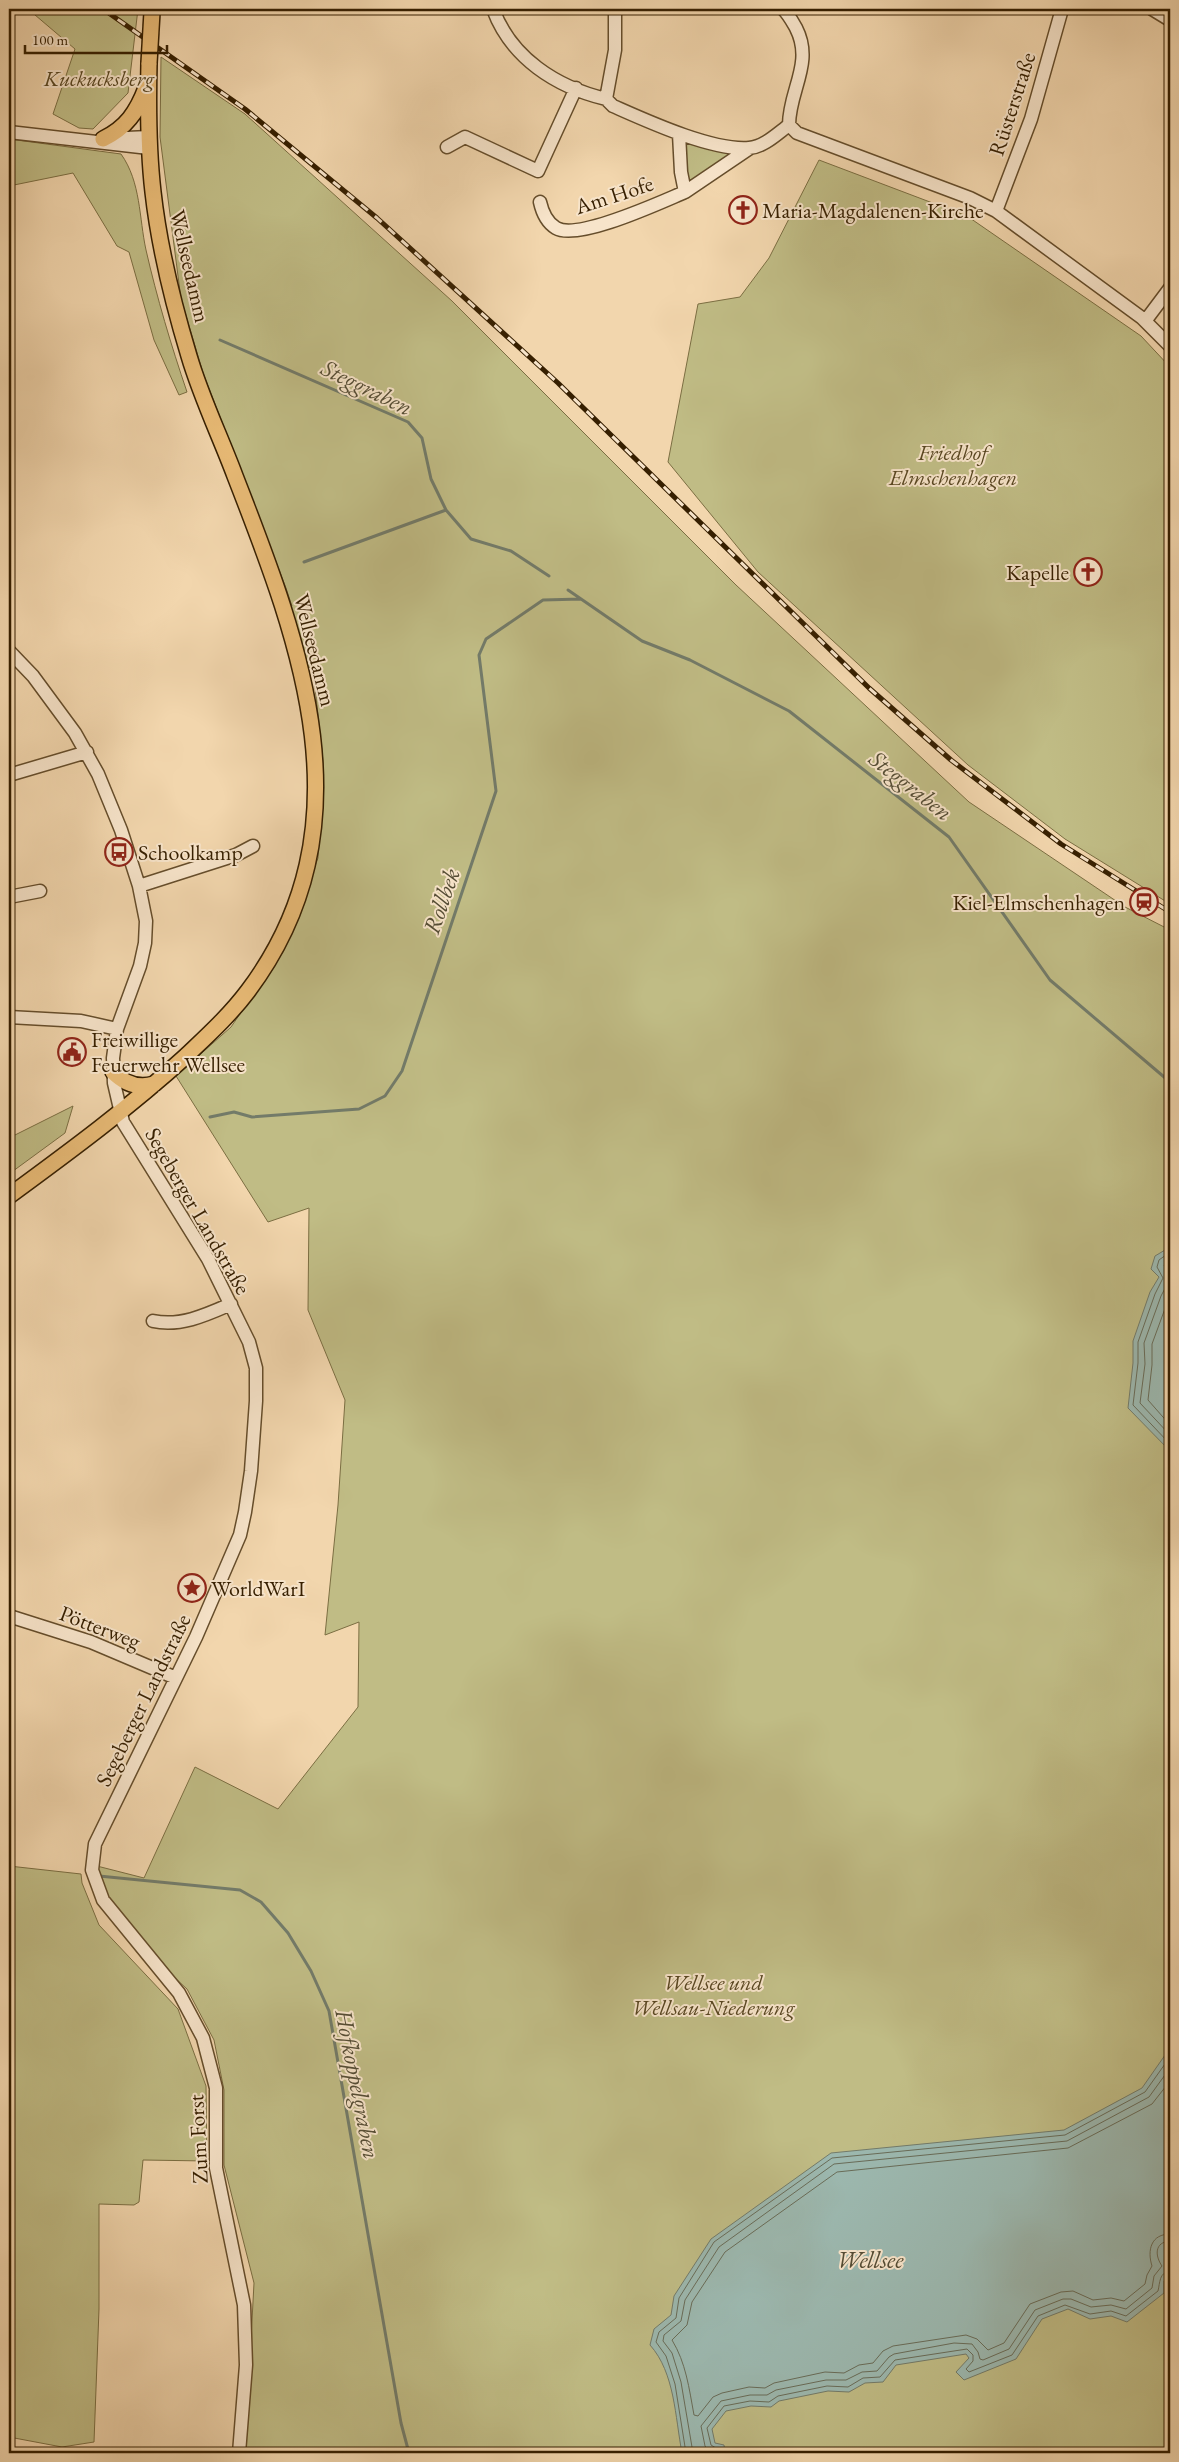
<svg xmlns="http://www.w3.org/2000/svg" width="1179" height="2462" font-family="'EB Garamond',serif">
<rect width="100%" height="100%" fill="#f2d6ad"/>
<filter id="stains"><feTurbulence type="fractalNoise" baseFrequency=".004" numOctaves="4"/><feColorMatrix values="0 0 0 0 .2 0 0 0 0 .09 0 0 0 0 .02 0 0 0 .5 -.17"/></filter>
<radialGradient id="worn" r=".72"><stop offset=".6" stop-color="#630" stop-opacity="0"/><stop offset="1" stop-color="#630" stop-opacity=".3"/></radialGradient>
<path fill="#c0bc85" stroke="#7b6e42" d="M28,9h110l-10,84 -35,36 -14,-1 -26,-14 22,-65z
M161,57l84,57 207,187 284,284 233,217 156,105 45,23v1523h-925l9,-170 -30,-118v-75l-10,-50 -27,-51 -75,-69 -19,-55 51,13 51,-111 83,42 80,-102 1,-85 -34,13 13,-130 7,-105 -37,-90 1,-102 -41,14 -92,-146 55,-49 52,-75 35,-94 5,-97 -10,-92 -1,-2 -5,1 -5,-22 -14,-36 4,-4 -6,-18 -83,-215 -22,-74 -21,-162z
M9,139l112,15c20,28 18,64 25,96 11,48 25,95 41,142l-8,3 -25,-55 -25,-88 -12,-6 -44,-73 -64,13z
M689,139l46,15 -41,28 -9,-1 -2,-35z
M819,160l148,56 174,120 29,31v537l-105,-65 -97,-74 -210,-193 -90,-110 30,-158 42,-7 29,-39z
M73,1106l-8,27 -56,41v-36z
M9,1866l72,8 1,9 17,42 79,84 28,77 1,75 -64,-1 -4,42 -5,3 -35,-1v105l-5,133 -32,5 -53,-10z"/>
<path fill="#9cb8af" stroke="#737b69" d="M1170,1247v204l-42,-43 5,-45v-22l17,-49 9,-15 -8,-8 4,-13z
M1170,2048v193l-2,13 2,5v15l-6,7v12l-37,29 -16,-6 -21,3 -22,-10 -26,10 -26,40 -52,21 -8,-8 13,-14 -3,-4 -70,11 -13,17 -18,1 -16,9 -21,-1 -49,10 -8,6 -20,-1 -25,5 -14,18 3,14 9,2 1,8h-43c-7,-36 -7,-80 -32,-108l4,-16 17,-14 3,-19 37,-57 120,-86 233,-23 78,-42z"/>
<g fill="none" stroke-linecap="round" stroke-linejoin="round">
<path stroke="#696c58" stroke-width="1" d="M1170,1252l-11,8 -2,7 6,11 -8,16 -17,48v21l-5,42 37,39
M1170,1260l-6,5 5,8 1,6 -9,17 -17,47 1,21 -5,39 30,32
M1170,1295l-18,49v21l-4,35 22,25
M1170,2081l-18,23 -84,44 -231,24 -112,80 -33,50 -5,23 -15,15c14,23 17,48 22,75l4,1 15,-19 9,-4 27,-6 16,1 9,-5 51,-11 19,1 15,-8 14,-2 10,-12 10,-5 73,-11 11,4 11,11 16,-7 26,-39 31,-12 12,-1 20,9 18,-2 13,3 21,-17 2,-9 5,-9c-5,-16 -1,-32 18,-32
M686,2453l-11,-69 -9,-28 -10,-14 3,-10 17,-14 3,-20 35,-56 118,-84 233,-23 80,-43 25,-35
M693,2453l-12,-71 -9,-29 -9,-12 1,-6 17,-14 4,-21 34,-53 115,-83 233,-23 82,-44 21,-29
M710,2453l-5,-7 -4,-20 20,-25 29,-6h17l9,-5 50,-10h20l16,-8 15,-1 12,-14 5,-3 60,-11 18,1 6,8 2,7 3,1 26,-11 26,-39 28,-11h8l20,8 20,-2 15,4 26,-21 2,-12 8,-10c-7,-10 -8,-24 8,-25
M720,2453l-1,-3 -8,-5 -4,-17 17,-22 26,-5 19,1 9,-6 49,-10 21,1 15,-9 17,-1 15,-17 72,-11 6,6v6l-7,8 3,3 43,-17 26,-39 27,-11 25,9 21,-3 15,5 32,-25c2,-8 1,-19 12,-20"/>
<path stroke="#737b69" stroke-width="3" d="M220,340l188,82 14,16 9,41 15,31 25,29 40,12 38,25
M304,562l142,-52
M568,590l74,51 48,19 99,51 160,126 101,143 120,102
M210,1117l24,-5 18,5 107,-8 26,-13 17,-25 94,-280 -17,-136 7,-16 57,-39 38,-1
M99,1876l141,14 21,12 27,31 23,38 18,40 72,412 8,30"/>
<defs>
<path id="minor" d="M493,9c18,49 63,78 113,90
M615,9v41l-9,49 7,7c34,15 99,45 136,42 15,-1 29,-15 40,-23
M783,9c6,6 9,12 13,19 18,35 -7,62 -7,97l8,8 173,65 26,13 146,107 28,28
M1152,9l18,11
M9,132l140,16
M679,134l2,38 4,20 65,-44
M105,139l44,-2
M447,147l18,-10 73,34 38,-83
M540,202c2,9 6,20 16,26 22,13 105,-26 129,-36
M996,211l35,-92 31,-110
M1146,320l24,-32
M9,651l24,25 42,57 23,41 23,56 18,56 7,35 -1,22 -5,23 -23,63 -4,29 1,25 9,39 85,137 41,83 7,26v33l-5,70 -6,41 -5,23 -44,102 -101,207 -3,26 11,30 76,93 24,45 13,50v80l28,137 2,60 -7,88
M9,775l78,-23
M139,886l97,-31 17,-9
M9,897l31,-6
M9,1017l72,4 36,8
M153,1321c27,6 53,-6 78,-17
M9,1616l82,26 85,36"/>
<path id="major" d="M103,139c23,-11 34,-27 43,-51
M113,1072c12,12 25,17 41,12
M9,1196c60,-44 121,-89 177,-140 22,-21 44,-41 62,-65 123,-164 53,-346 -13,-515 -15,-40 -34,-79 -46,-120 -16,-53 -30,-110 -36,-164 -5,-43 -5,-86 -4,-129"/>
</defs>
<use href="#minor" stroke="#654d2b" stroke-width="15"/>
<use href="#major" stroke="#361f00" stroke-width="18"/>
<use href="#minor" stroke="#f7e4ca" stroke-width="12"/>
<use href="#major" stroke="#e9bb76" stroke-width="15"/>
<defs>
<path id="rail" d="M103,9l142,100 132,109 181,165 311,305 82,72 110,84 109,68"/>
</defs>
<use href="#rail" stroke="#361f00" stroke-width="5"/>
<use href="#rail" stroke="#f7e4ca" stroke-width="3" stroke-dasharray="9" stroke-linecap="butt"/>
<defs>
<path id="major-bridge" d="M149,63l3,-51"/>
</defs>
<use href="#major-bridge" stroke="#361f00" stroke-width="18" stroke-linecap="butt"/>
<use href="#major-bridge" stroke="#e9bb76" stroke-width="15"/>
</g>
<defs>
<symbol id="church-ring" viewBox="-11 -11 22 22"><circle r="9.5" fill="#f7e4ca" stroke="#8f2418" stroke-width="1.5"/><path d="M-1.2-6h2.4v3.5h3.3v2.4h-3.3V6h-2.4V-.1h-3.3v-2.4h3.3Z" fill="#8f2418"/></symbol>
<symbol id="bus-ring" viewBox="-11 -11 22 22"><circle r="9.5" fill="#f7e4ca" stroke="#8f2418" stroke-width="1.5"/><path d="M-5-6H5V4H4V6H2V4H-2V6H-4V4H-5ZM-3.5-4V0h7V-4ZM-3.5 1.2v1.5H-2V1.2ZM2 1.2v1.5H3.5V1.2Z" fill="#8f2418"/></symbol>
<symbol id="station-ring" viewBox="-11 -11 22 22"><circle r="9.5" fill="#f7e4ca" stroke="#8f2418" stroke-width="1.5"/><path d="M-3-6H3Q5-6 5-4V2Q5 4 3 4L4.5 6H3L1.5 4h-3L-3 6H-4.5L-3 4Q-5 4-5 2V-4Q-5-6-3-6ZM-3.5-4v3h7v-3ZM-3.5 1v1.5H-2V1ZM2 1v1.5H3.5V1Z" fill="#8f2418"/></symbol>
<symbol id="civic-ring" viewBox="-11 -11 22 22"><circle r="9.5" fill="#f7e4ca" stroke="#8f2418" stroke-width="1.5"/><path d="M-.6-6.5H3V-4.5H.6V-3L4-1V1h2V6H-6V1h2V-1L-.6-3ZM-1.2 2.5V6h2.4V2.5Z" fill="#8f2418"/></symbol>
<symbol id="sight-ring" viewBox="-11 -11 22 22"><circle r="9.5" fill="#f7e4ca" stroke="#8f2418" stroke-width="1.5"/><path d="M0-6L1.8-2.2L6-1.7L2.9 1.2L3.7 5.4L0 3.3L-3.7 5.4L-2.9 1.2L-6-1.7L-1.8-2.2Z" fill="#8f2418"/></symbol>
</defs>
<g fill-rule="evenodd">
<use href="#church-ring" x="727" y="194" width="32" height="32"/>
<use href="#church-ring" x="1072" y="556" width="32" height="32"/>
<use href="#bus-ring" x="103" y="836" width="32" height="32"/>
<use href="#station-ring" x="1128" y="886" width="32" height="32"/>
<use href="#civic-ring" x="56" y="1036" width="32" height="32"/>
<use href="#sight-ring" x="176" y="1572" width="32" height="32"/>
</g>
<g text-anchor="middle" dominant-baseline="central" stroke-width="4" stroke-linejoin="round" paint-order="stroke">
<g font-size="22" font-style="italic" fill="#584621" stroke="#f7e4ca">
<text x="99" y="78">Kuckucksberg</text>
<text x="953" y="452">Friedhof<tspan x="953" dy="25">Elmschenhagen</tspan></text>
<text x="713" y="1982">Wellsee und<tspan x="713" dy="25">Wellsau-Niederung</tspan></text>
</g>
<g font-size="22" fill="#361f00" stroke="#f7e4ca">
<text transform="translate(1012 104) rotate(-72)">Rüsterstraße</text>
<text transform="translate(614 195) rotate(-18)">Am Hofe</text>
<text transform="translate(190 266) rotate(77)">Wellseedamm</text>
<text transform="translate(315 650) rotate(76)">Wellseedamm</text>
<text transform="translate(198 1211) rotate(60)">Segeberger Landstraße</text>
<text transform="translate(100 1627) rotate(21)">Pötterweg</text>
<text transform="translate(143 1700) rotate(-64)">Segeberger Landstraße</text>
<text transform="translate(198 2139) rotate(-93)">Zum Forst</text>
</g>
<g font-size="22" fill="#361f00" stroke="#f7e4ca" text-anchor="start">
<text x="762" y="210">Maria-Magdalenen-Kirche</text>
<text x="1069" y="572" text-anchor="end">Kapelle</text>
<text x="138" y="852">Schoolkamp</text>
<text x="1125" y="902" text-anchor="end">Kiel-Elmschenhagen</text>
<text x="91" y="1039">Freiwillige<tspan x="91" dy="25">Feuerwehr Wellsee</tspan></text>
<text x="211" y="1588">WorldWarI</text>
</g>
<g font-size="24" font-style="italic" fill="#554d35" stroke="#f7e4ca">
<text transform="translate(367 387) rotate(26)">Steggraben</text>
<text transform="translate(911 785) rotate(38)">Steggraben</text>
<text transform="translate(441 901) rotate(-71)">Rollbek</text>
<text transform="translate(358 2084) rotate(79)">Hofkoppelgraben</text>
<text x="870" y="2259">Wellsee</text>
</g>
</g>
<rect width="1179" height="2462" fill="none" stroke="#f2d6ad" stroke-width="30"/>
<rect x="10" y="10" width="1159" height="2442" fill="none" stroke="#361f00" stroke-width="2.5"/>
<rect x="15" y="15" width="1149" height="2432" fill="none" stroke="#361f00"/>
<path d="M25 45v8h142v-8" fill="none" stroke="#361f00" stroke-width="2.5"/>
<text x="32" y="45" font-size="15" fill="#361f00" stroke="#f7e4ca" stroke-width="4" paint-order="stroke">100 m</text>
<rect width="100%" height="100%" filter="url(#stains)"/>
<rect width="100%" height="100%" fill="url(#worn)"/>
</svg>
